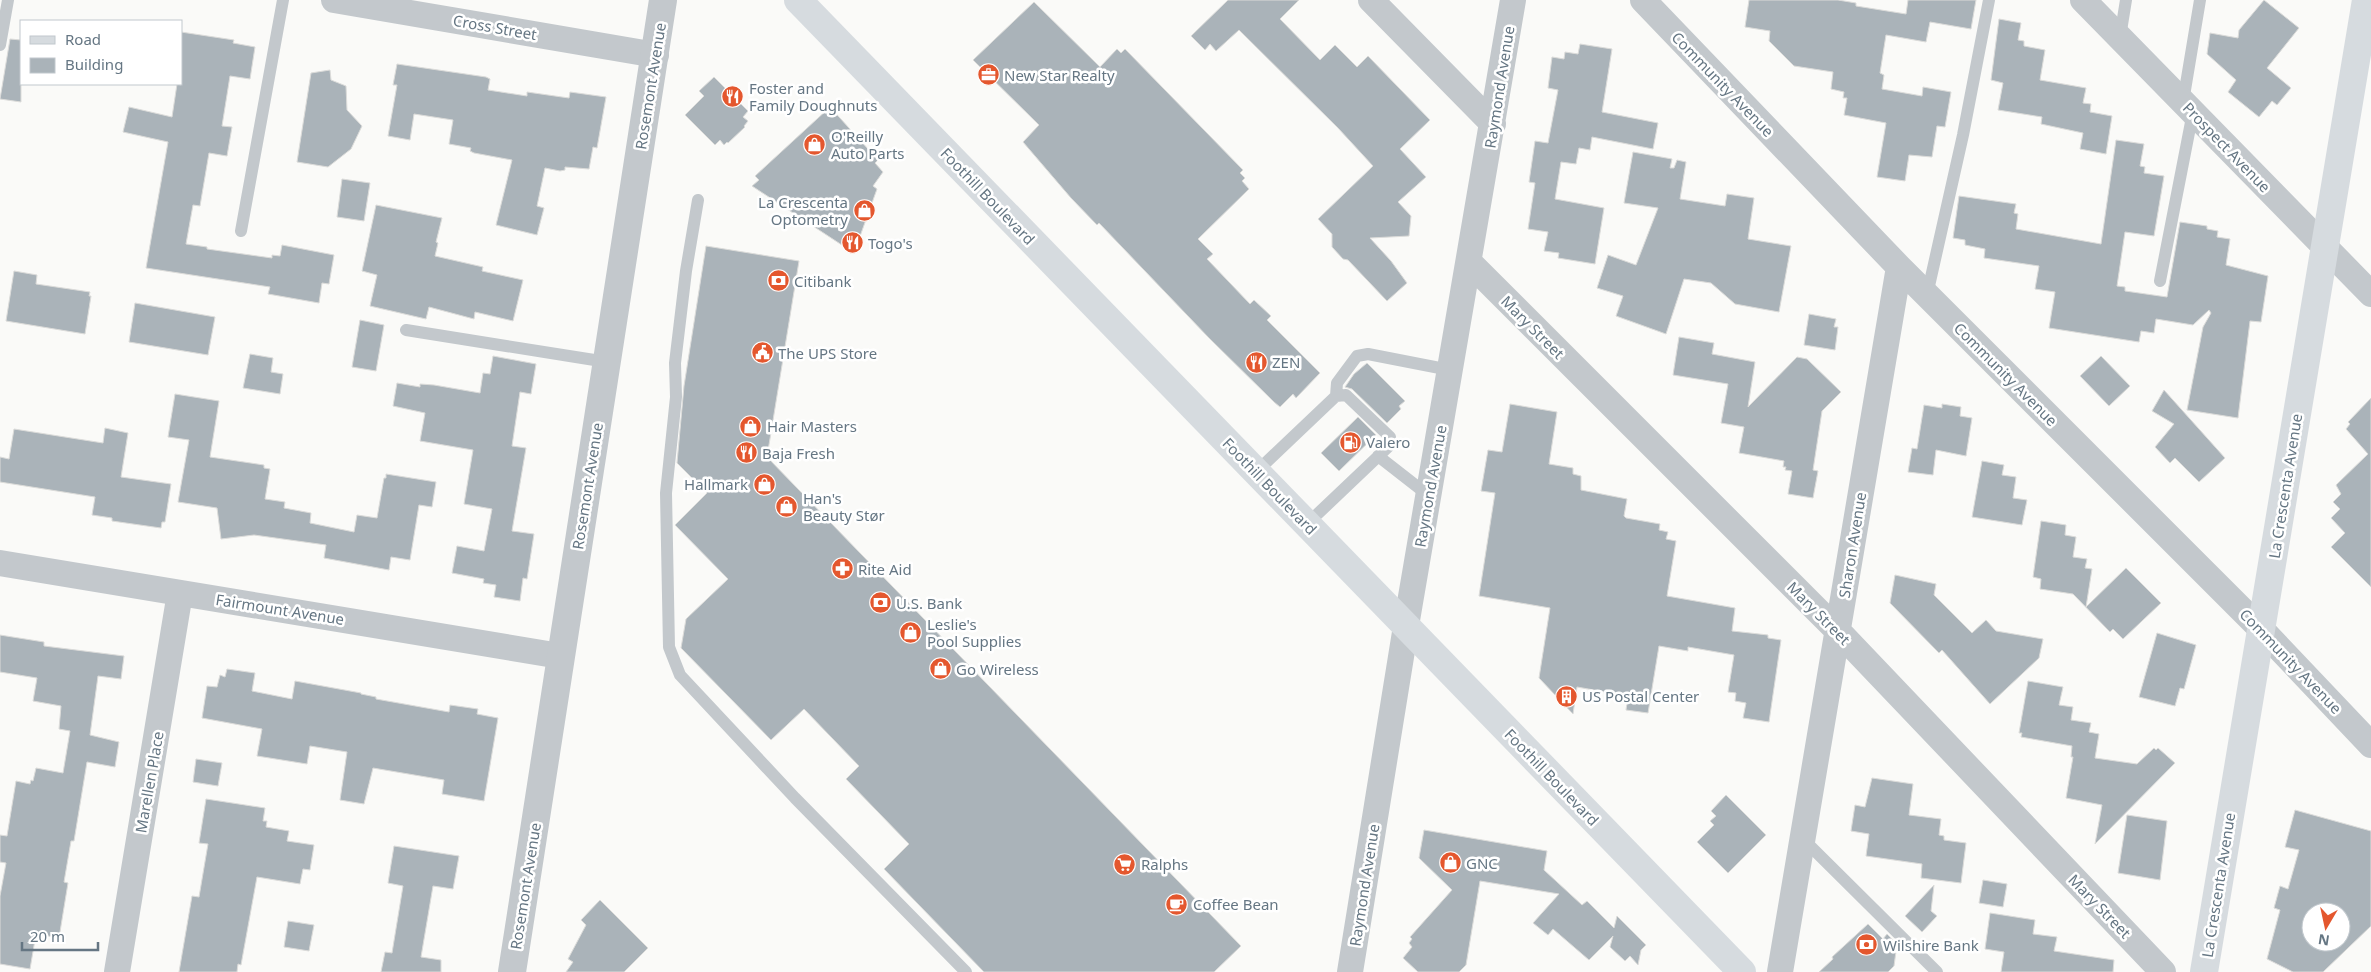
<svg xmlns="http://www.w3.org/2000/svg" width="2371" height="972" font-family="'Noto Sans',sans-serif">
<rect width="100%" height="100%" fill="#fafaf8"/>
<path fill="#aab3b9" stroke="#dcdcda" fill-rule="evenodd" d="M1228,0h71l-19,19 40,41 15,-15 22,22 11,-11 62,64 -30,29 26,28 -28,25 13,14 -2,20 -39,2 21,23 16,22 -20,18 -39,-41 -5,-1 -11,-12v-13l-14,-15 55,-53 -35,-38 -99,-98 -23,21 -6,-7 -5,6 -14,-14z
M1749,0h89l18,3v3l50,8 2,-14h68l-5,29 -41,-7 -4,20 -40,-7 -6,38 4,2 -2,14 40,7 1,-9 28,5 -6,35 -8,-1 -5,31 -23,-2 -4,26 -28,-4 9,-54 -42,-8 3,-17h-4l1,-6 -13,-3 2,-17 -39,-6 -25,-25 1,-10 -25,-4z
M2264,0l35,28 -32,40 24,20 -14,17 -5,-4 -13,16 -31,-25 8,-12 -29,-26 3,-21 28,5 1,-8z
M1034,2l66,65 17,-18 4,4 4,-4 118,121 -3,3 5,5 -3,3 7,8 -51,50 15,15 -6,5 43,45 4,-4 17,16 -4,4 53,53 -24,25 -3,-4 -13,13 -6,-5 -65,-64 -110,-115 -2,2 -26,-27 -48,-56 16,-17 -66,-65z
M1999,19l22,4 -3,17 6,1v5l21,4 -5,30 46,8 -3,15 8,1 -1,8 22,4 -6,38 -26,-5 3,-16 -42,-9 1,-7 -44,-7 5,-27 -12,-3z
M181,32l53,8 -1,3 22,4 -5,32 -20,-3 -8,50 10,1 -5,29 -18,-3 -9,53 -7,-1 -7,39 21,3v2l65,9v-3l8,1 2,-11 52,10 -5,29 -7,-1 -3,20 -51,-9 2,-7 -124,-19 22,-126 -45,-10 6,-25 43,10 5,-33 4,1z
M10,39l11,1v62l-21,-3z
M1580,44l32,5 -10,63 56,11 -5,26 -61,-12 -2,13 -11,-2 -3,16 -15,-2 -6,37 49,9 -9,56 -37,-6 1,-5 -15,-2 4,-19 -20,-3 7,-46 -6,-1 6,-41 13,2 10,-53 -10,-2 4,-31 12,2 1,-7 13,2z
M397,64l89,13 4,2 -2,11 39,6v-4l42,6 1,-6 36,5 -9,51 -4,-1 -4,22 -24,-2v3l-5,1 -15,-3 -8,38 7,2 -7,27 -41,-10 16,-65 -38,-7 -4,-2 1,-3 -22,-4 4,-24 -39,-6 -4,26 -22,-4 9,-51h-4z
M330,70l1,10 15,6 1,24 15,16 -11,23 -23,18 -31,-5 14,-89z
M714,77l34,34 -5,6 5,4 -4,5 1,1 -17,16 -1,-1 -3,3 -4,-5 -5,5 -30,-30 19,-19 -5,-5z
M830,107l48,53 -3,3 8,9 -10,14 4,3 -23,64 -102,-67 7,-6 -4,-4z
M2116,140l28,4 -4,22 5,1 -1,6 20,3 -10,60 -29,-4 -8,54 8,1v4l42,6 13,-75 27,4v3l11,2 -1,6 13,2 -4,26 42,11 -7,46 -11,-1 -12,97 -51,-8 16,-83 8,-14 -2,-3 -16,15 -37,-6 -2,14 -13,-2 -2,11 -90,-14 6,-36 -20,-3 4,-23 -55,-8 1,-9 -20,-4v-5l-12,-2 6,-42 57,8 -2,9 4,1 -2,15 85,15z
M1633,152l39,7 -2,9h4l3,-8 9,2 -6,37 45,7 2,-12 27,4 -6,41 43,7 -12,66 -44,-8 -24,-21 -27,-4 -18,55 -50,-18 7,-20 -26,-8 11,-33 28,10 22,-57 -34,-5z
M342,179l28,4 -6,38 -27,-4z
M376,205l66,13 -6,24 2,1 -3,13 48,11 -1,4 41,9 -10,41 -38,-9 -1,7 -45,-12 -3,12 -56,-13 7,-31 -15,-4z
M706,246l93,15 -32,196 474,489 -27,26h-230l-100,-103 25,-25 -63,-65 13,-13 -55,-57 -33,31 -90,-92 5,-29 42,-40 -53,-54 32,-32 -30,-30 7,-77z
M14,271l23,4 -1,9 54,8 -1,4h2l-6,38 -79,-13z
M135,303l80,14 -7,38 -79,-13z
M1809,314l27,5 -2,8h4l-3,23 -31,-5z
M360,320l24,5 -8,46 -24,-4z
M1679,337l35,6 -2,11 43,8 -7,45 49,-50 10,2 34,33 -19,19 -9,59 5,1 -5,27 -25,-4 4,-23 -7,-1 1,-3h-3l1,-6 -45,-8 5,-26 -23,-4 7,-39 -55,-9z
M250,354l23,4 -2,14 12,2 -3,20 -37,-6z
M493,356l43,8 -5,30 -11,-2 -8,54 14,2 -14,83 22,3 -7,45 -4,-1 -3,23 -26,-4 2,-12 -13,-2 1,-4 -32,-6 5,-27 27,5 8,-42 -28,-5 9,-54 -53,-9 5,-28 -32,-7 4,-23 23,4v-3l14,1 46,8 3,-20 7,1z
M2101,356l29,30 -21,20 -29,-30z
M1367,363l38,38 -6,5 2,3 -14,14 -35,-34 -7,-2 9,-13z
M2164,390l61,68 -26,24 -24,-24 -5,5 -15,-16 19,-23 -22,-13z
M175,394l44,7 -9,56 54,8v3l6,1 -5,30 20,3 -1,6 27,5 -1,10 44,9 3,-17 20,3 7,-40h2v-4l50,8 -4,25 -13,-2 -9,55 -19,-3 -2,13 -65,-12 2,-13 -72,-10 -33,4 -4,-31 -39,-6 11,-62 -21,-3z
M2371,398v189l-40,-40 14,-14 -14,-15 9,-9 -7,-7 8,-8 -5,-9 32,-31 -22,-25 4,-5 -2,-2z
M1510,404l47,8 -8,52 24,4v6l8,2v14l46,9 -3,17 2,2 34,6 -1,6 9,2 -2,7 10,2 -9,55 68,12 -3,23 36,4v3l13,2 -12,82 -26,-4 3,-15 -11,-2 1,-8 -8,-1 6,-37 -46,-8v4l-29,-5 -11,67 -22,-3 2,-14 -51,-9 -4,27 -34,-36 11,-70 -71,-12 16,-103 -14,-2 7,-41 14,2z
M1942,404l19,3 -1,9 12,2 -6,38 -30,-6 -3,25 -25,-3 4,-24 5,1 7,-44 18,3z
M1358,417l18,18 -37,36 -18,-18z
M105,428l23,5 -7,44 50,7 -6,38h-3l-1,6 -49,-7v-3l-20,-3 3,-18 -95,-15v-25l9,2 5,-30 89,14z
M1982,461l22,4 -2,10 14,2 -3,21 14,2 -5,25 -50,-8z
M2041,521l25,4 -1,10 11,2 -3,20 14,2 -2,9 7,1 -6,38 40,-39 35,35 -38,36 -10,-10 -3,3 -37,-38 -33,-5 1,-10 -8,-2z
M1895,575l41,9 -2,11 38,38 14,-13 10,11 47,8 -4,19 -49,46 -48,-54 -3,3 -49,-50z
M2157,633l39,12 -12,44 -4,-1 -5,18 -36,-9z
M0,635l44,7v4l80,10 -3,23 -23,-3 -8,59 29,7 -4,25 -28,-5 -13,79h-3l-7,41 4,1 -9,55 -23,-4 -6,35 -30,-5v-68l6,-33 -6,-1v-27l7,1 9,-55 14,3 1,-4 2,1 3,-13 27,5 7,-42 -11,-2 2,-23 -28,-5 4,-23 -37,-6z
M227,669l28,4 -3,18 40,8 3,-18 66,12v1l15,3v2l73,13 1,-7 28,4 -1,5 21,4 -14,83 -42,-7 2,-14 -71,-12 -9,36 -24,-4 7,-48 -37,-6 -3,18 -50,-8 5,-27 -60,-11 5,-32 10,1 3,-12 5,2z
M2028,681l35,6 -4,18 14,2 -2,13 20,3 -2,9 10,2 -4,24 42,6 17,-16 2,2 2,-2 17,15 -80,81 7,-39 -36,-7 7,-41h-2l1,-11 -51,-9 1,-4h-3z
M196,759l26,4 -4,23 -25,-4z
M1872,778l41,6 -4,31 32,4 -2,16 5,1v4l22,3 -5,40 -40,-5 1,-14 -56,-8 3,-22 -18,-3 4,-26 10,2z
M1726,795l40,40 -38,38 -31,-31 17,-17 -4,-4 6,-5 -5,-5z
M206,799l59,9 -2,13h4l-1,6 23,4 -2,10 27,4 -4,25 -7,-1 -3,15 -43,-7 -16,88 -3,-1 -1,8h-58l13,-76 7,1 9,-53 -9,-1z
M2295,810l76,21v95l-48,46h-30l-26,-13 13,-49 -6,-2 6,-22 8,3 11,-39 -14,-3zM2311,912h30v30h-30z
M2127,815l40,6 -7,59 -42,-7z
M1424,830l123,21 -3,19 38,35 5,-4 27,27 3,-12 29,29 -5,5 -3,15 -8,-9 -5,5 -15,-14 3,-11 -24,24 -36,-31 -5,6 -15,-12 26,-29 -79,-13 -14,84 -7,7h-41l-15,-14 9,-11 -3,-4 3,-4 -2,-2 42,-47 -33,-32z
M394,846l65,10 -6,33 -20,-3 -12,71 20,3v12h-60l4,-20 7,1 11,-67 -15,-3z
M1983,880l24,4 -4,23 -24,-4z
M1934,885l-3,26 6,5 -15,16 -17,-16z
M600,900l48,48 -24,24h-58l7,-10 -5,-3 18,-34 -5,-5z
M1990,913l45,7 -2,14 24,3 -3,14 60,9 -1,12h-112l3,-20 -19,-3z
M288,921l26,4 -5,26 -25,-4z
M1868,924l15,15 4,-5 10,10 -3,22 -6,6h-69l14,-13 -1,-2z"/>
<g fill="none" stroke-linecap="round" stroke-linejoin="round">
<path stroke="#c3c8cc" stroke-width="12" d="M2120,37l6,-37
M0,45l8,-45
M2183,102l17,-102
M698,200l-12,71 -11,92 1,34 -10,96 3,154 11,28 115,123 171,174
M241,231l42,-231
M2160,281l33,-169
M1927,295l36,-160 26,-135
M406,330l201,32
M1336,396l1,-13 20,-27 11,-2 82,16
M1378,456l50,39
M1256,472l80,-76 10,-1 44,42 -2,10 -81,77
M1803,839l134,133"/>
<path stroke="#c3c8cc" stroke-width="26" d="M334,0l322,55
M1371,0l122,124
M1643,0l256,267 362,362 110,116
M2083,0l288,294
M1469,262l369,369 325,341
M0,563l560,93
M117,972l63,-379
M1350,972l56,-346 107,-626
M1780,972l119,-705"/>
<path stroke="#c3c8cc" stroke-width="28" d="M512,972l151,-972"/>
<path stroke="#d6dbdf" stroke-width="28" d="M2204,972l162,-972"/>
<path stroke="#d6dbdf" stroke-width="28" d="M798,0l944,972"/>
</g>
<defs>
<symbol id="office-disc" viewBox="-11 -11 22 22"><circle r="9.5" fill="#e4572e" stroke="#fff"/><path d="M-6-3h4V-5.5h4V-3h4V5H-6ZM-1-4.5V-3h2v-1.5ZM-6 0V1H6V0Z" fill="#fff"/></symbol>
<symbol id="restaurant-disc" viewBox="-11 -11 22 22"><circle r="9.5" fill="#e4572e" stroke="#fff"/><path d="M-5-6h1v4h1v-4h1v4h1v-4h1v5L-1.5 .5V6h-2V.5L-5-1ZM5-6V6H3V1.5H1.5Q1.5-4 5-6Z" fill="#fff"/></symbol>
<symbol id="shop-disc" viewBox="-11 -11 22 22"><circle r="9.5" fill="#e4572e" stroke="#fff"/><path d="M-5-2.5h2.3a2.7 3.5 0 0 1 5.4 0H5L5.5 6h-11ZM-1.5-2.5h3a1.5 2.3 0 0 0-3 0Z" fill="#fff"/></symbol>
<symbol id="bank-disc" viewBox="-11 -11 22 22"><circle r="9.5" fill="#e4572e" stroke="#fff"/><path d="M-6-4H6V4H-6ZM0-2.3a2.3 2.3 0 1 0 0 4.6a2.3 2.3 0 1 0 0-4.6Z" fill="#fff"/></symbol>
<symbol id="civic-disc" viewBox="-11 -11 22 22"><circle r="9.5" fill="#e4572e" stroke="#fff"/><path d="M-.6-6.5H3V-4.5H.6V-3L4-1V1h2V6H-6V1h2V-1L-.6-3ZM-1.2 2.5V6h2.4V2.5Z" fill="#fff"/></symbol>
<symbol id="fuel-disc" viewBox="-11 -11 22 22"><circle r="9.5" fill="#e4572e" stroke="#fff"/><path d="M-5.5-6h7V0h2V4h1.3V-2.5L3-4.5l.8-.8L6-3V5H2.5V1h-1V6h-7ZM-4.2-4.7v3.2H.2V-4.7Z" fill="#fff"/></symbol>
<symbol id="pharmacy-disc" viewBox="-11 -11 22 22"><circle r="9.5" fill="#e4572e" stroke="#fff"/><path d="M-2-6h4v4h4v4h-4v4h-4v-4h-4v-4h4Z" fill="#fff"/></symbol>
<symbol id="building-disc" viewBox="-11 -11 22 22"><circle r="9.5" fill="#e4572e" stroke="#fff"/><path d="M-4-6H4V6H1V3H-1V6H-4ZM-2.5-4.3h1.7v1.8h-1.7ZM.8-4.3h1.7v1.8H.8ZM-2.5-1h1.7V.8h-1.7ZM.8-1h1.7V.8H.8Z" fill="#fff"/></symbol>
<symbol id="supermarket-disc" viewBox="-11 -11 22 22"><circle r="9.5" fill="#e4572e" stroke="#fff"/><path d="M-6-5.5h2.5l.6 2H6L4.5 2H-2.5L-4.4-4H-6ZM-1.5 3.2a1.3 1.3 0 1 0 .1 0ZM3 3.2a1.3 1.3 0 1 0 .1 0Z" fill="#fff"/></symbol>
<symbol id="cafe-disc" viewBox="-11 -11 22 22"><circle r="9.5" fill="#e4572e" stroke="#fff"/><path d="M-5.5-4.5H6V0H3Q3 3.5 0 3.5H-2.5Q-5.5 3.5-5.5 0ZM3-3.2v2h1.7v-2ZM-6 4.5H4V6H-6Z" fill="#fff"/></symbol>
</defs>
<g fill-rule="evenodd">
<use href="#office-disc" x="976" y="62" width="25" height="25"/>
<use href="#restaurant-disc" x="720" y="84" width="25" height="25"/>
<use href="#shop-disc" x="802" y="132" width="25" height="25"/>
<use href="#shop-disc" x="852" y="198" width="25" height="25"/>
<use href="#restaurant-disc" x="840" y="230" width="25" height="25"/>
<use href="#bank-disc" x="766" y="268" width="25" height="25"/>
<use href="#civic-disc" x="750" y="340" width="25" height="25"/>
<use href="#restaurant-disc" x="1244" y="350" width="25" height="25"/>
<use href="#shop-disc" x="738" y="414" width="25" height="25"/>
<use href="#fuel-disc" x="1338" y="430" width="25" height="25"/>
<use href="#restaurant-disc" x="734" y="440" width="25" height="25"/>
<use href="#shop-disc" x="752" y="472" width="25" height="25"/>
<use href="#shop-disc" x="774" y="494" width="25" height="25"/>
<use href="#pharmacy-disc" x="830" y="556" width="25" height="25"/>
<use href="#bank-disc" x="868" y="590" width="25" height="25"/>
<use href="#shop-disc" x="898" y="620" width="25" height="25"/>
<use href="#shop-disc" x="928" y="656" width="25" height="25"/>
<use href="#building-disc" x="1554" y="684" width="25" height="25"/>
<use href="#shop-disc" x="1438" y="850" width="25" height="25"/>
<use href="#supermarket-disc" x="1112" y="852" width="25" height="25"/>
<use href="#cafe-disc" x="1164" y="892" width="25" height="25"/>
<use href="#bank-disc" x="1854" y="932" width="25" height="25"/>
</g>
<g text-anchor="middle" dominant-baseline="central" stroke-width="5" stroke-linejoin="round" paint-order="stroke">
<g font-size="15" fill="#657683" stroke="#fff">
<text transform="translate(495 27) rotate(10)">Cross Street</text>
<text transform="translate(1723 84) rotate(46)">Community Avenue</text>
<text transform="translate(650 86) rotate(-81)">Rosemont Avenue</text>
<text transform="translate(1499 87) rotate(-81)">Raymond Avenue</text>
<text transform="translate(2227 147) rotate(46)">Prospect Avenue</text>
<text transform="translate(988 196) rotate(46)">Foothill Boulevard</text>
<text transform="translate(1533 327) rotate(45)">Mary Street</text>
<text transform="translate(2006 374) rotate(45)">Community Avenue</text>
<text transform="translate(587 486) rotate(-81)">Rosemont Avenue</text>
<text transform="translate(1270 486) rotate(46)">Foothill Boulevard</text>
<text transform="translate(1430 486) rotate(-80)">Raymond Avenue</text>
<text transform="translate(2285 486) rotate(-81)">La Crescenta Avenue</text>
<text transform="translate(1852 545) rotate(-81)">Sharon Avenue</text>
<text transform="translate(280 609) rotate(9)">Fairmount Avenue</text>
<text transform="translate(1819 613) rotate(45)">Mary Street</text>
<text transform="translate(2291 661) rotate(46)">Community Avenue</text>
<text transform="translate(1552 777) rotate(46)">Foothill Boulevard</text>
<text transform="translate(149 782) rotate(-80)">Marellen Place</text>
<text transform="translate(1364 885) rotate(-81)">Raymond Avenue</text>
<text transform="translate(2218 885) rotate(-81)">La Crescenta Avenue</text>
<text transform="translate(525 886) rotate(-81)">Rosemont Avenue</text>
<text transform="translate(2100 906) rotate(46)">Mary Street</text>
</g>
<g font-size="15" fill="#657683" stroke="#fff" text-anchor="start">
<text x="1004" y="75">New Star Realty</text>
<text x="749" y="88">Foster and<tspan x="749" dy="17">Family Doughnuts</tspan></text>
<text x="831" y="136">O'Reilly<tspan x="831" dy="17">Auto Parts</tspan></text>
<text x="848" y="202" text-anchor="end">La Crescenta<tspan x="848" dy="17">Optometry</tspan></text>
<text x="868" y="243">Togo's</text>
<text x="794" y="281">Citibank</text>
<text x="778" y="353">The UPS Store</text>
<text x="1272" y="362">ZEN</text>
<text x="767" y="426">Hair Masters</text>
<text x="1366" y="442">Valero</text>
<text x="762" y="453">Baja Fresh</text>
<text x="748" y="484" text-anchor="end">Hallmark</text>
<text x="803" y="498">Han's<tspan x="803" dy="17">Beauty Stør</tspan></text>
<text x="858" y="569">Rite Aid</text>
<text x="896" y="603">U.S. Bank</text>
<text x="927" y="624">Leslie's<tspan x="927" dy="17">Pool Supplies</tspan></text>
<text x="956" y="669">Go Wireless</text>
<text x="1582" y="696">US Postal Center</text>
<text x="1466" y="863">GNC</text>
<text x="1141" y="864">Ralphs</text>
<text x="1193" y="904">Coffee Bean</text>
<text x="1883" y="945">Wilshire Bank</text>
</g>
</g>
<rect x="20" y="20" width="162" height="65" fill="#ffffff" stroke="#c1c8cd"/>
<rect x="30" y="36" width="25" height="8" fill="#d6dbdf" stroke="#c1c8cd"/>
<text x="65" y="45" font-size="15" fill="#657683">Road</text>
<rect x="30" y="58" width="25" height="15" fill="#aab3b9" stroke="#c1c8cd"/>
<text x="65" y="70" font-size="15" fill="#657683">Building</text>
<g transform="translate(2326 927) rotate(189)"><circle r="24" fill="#ffffff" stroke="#c1c8cd"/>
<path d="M0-4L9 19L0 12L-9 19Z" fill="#e4572e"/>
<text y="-8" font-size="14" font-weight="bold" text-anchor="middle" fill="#657683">N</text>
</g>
<path d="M22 942v8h76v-8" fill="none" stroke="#657683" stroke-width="2.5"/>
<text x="30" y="942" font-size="15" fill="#657683" stroke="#ffffff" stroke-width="4" paint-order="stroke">20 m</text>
</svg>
